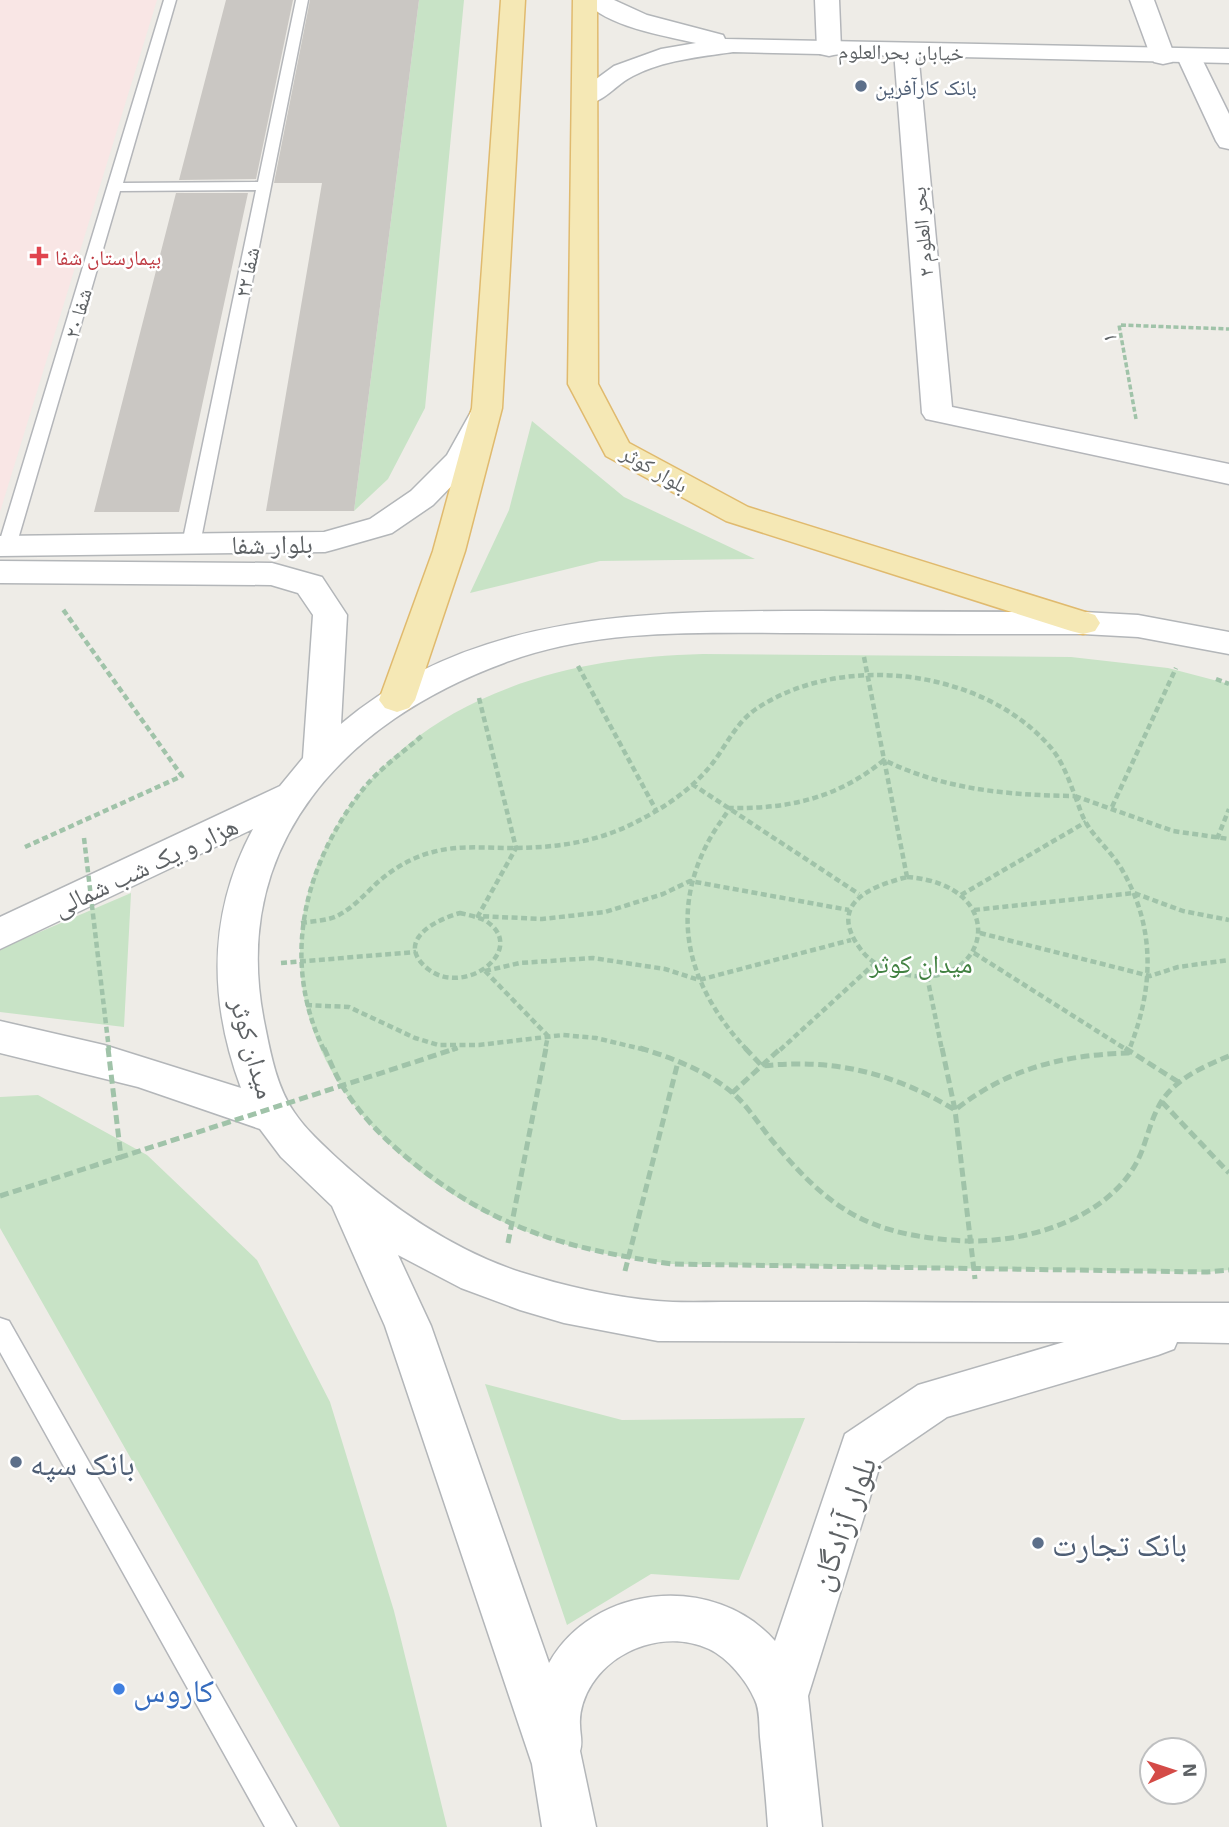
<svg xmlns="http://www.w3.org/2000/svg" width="1229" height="1827" font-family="'Exo 2','Noto Naskh Arabic',sans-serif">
<rect width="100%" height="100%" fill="#eeece7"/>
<path fill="#f9e6e5" d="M0,0h157l-157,512z"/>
<path fill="#c8e3c6" d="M419,0h45l-39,408 -37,71 -34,32z
M532,421l92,76 131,62 -155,2 -130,32 39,-83z
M703,654l368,3 97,11 61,16v586l-22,2 -535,-8c-40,-5 -79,-11 -118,-23 -77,-23 -151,-72 -200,-136 -115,-150 -34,-331 126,-405 71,-33 145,-44 223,-46z
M131,893l-7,134 -124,-15v-63z
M38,1095l109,60 110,105 73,142 64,209 53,216h-107l-340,-599v-131z
M485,1384l137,36 183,-2 -66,162 -88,-6 -84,51z"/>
<path fill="#cac7c3" d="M226,0h67l-37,179 -77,1z
M310,0h109l-65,511h-88l56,-328h-48z
M176,193h72l-69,319h-85z"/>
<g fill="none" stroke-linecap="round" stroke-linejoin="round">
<defs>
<path id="lane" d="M164,0h12l-53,183 135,-1 38,-182h12l-108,544 -9,6 -9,-6 74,-354 -136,1 -104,355 -9,6 -6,-2 -1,-10z
M0,1318l9,3 287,506h-31l-265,-475z"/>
<path id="street" d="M815,0h24l2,49 -3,5 -9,2 -9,-2 -3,-5z
M1130,0h24l21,57 -3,5 -9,2 -9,-2 -3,-5z
M906,44l9,2 3,5 34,356 277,57v20l-303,-65 -4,-6 -28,-362 3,-5z
M1189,50l9,2 3,5 28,57v35l-9,-2 -4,-6 -39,-84 3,-5z"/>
<path id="secondary" d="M585,0h29l33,15 76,20 2,4 504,10v14l-496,-11c-34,5 -69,8 -100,24 -19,9 -33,33 -56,27l-4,-5 4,-5 37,-27 47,-17 35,-6c-30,-7 -93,-17 -111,-43z
M483,407l11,3 4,6 -27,50 -38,39 -41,28 -56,16 -11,3 -325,4v-20l324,-4 46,-13 41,-28 36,-36 25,-45z
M0,561l272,2 50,14 25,38 -6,109c134,-114 312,-113 478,-113 88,1 176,1 264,1l55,3 91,17v22l-91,-17 -55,-3c-94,0 -187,0 -281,-1 -99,0 -204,-6 -298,30 -158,58 -275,180 -240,358 6,30 12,65 30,91 12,18 29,33 44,47 54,49 113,90 182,113 44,14 92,25 137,29 21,2 44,1 65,1 47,0 93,0 140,0 122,1 245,1 367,1v40l-52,-1 -3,7 -16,6 -211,62 -66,45 -73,234 14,131h-54c-2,-30 -5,-60 -8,-90 -1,-12 0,-27 -5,-37 -8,-19 -27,-42 -46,-51 -41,-19 -93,-2 -117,35 -8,12 -13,28 -12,41 0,9 3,17 0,26l16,76h-54l-10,-63 -147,-438 -53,-120 -51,-49 -21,-28 -122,-42 -138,-34v-32l104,24 137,43c-33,-89 -33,-175 12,-259l-253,120v-32l280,-131 23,-28 10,-143 -15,-22 -27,-8 -271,-2zM398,1255l63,33 59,22 44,13 94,18 406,1 -146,43 -73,49 -70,207c-60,-68 -181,-58 -226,22l-118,-337z"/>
<path id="primary" d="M501,0h24l-23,408 -37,143 -50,149 -6,8 -12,4 -12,-4 -6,-8 54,-149 39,-143z
M573,0h24l1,384 31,59 119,64 347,108 5,8 -5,8 -12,3 -12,-3 -345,-110 -120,-65 -38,-72z"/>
</defs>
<use href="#lane" stroke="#b4b6ba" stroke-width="3"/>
<use href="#street" stroke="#b4b6ba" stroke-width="3"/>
<use href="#secondary" stroke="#b3b6b9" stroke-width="3"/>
<use href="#primary" stroke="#e0ba6e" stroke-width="3"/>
<path stroke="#a0c3a9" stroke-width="3.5" stroke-dasharray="5 2.5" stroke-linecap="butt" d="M1136,419l-17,-94 110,4"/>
<path stroke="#a0c3a9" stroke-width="4.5" stroke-dasharray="6 3.5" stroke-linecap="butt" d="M864,657l43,220
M578,666l78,144
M1216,679l13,5
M479,698l37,150 -38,68 64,3 63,-7 58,-18 27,-13 159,29
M692,784l167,110
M1075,796l98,35 56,8
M1075,796c4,10 7,21 13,30 10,15 24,27 33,42 35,59 33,120 8,182
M1112,807l64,-139
M1217,839l12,-30
M25,847l157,-71 -120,-168
M907,877c107,8 83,117 -4,97 -16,-4 -31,-10 -41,-23 -36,-46 6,-64 45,-74z
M961,895l125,-73
M974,910l160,-17 49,18 46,9
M460,913c8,2 19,4 26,8 43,28 -21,77 -58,48 -34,-27 6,-49 32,-56z
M301,923c12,-2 25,-2 36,-7 16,-8 28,-22 41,-34 15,-13 34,-25 55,-30 25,-7 52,-4 78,-4 41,0 82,-5 119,-23 27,-13 56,-31 77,-55 17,-19 27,-46 49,-61 86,-58 229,-40 296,40 11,14 17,31 23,47
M980,933l170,43 28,-9 51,-7
M974,953l153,97
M281,963l135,-11
M485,971l35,-8 73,-5 72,11 34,11 152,-40
M485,971l63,65 -3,14
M927,976l15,74
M306,1005l43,2 66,31 23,7h41l84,-10 33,3 50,12
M324,1050c-44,-90 -20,-186 40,-262 16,-20 41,-37 60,-54
M452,1050l8,-3
M747,1050c-56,-60 -79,-130 -40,-206 6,-12 15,-24 23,-36 59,1 108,-10 154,-48 61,30 124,35 191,36
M780,1050l94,-86"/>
<path stroke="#a0c3a9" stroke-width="5" stroke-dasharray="9 4.5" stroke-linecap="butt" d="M324,1048c6,13 11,26 19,39 17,28 43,54 68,74 84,68 156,88 261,103l535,8 22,-2
M640,1048c33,10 69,24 95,47 15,14 27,34 40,49 54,64 91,89 175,96 44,4 90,-4 129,-24 29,-15 53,-37 64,-68 6,-17 10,-34 20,-49 16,-22 42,-33 66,-43
M745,1048l17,18c71,-8 132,7 193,44 52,-41 107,-55 173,-57l2,-5
M942,1048l13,62 20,169
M1125,1048l55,35
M415,1062l42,-14
M732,1093l49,-45
M1162,1102l67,71
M0,1196l121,-39
M508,1243l38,-195
M625,1271l53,-209"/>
<use href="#lane" fill="#fff" fill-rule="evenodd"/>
<use href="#street" fill="#fff" fill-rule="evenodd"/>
<use href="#secondary" fill="#fff" fill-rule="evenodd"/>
<use href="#primary" fill="#f5e8b5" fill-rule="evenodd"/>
<path stroke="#a0c3a9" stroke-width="4.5" stroke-dasharray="6 3.5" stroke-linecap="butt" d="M84,838l25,212"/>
<path stroke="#a0c3a9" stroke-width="5" stroke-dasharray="9 4.5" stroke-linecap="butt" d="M108,1048l13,109 294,-95"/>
</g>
<g fill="#5c6f8a" stroke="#fff" stroke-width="2.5">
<circle cx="861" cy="86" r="7"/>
<circle cx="16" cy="1462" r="7"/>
<circle cx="1038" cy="1543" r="7"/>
</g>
<path fill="#e0444e" stroke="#fff" stroke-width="2.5" d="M35.5 245.5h7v7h7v7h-7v7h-7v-7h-7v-7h7z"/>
<circle fill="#3f7fe0" stroke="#fff" stroke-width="2.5" cx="119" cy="1689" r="7"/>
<g text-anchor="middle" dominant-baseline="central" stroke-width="5" stroke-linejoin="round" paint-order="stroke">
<g font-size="21" fill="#5e6265" stroke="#fff">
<text transform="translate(901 51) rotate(1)">خیابان بحرالعلوم</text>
<text transform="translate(921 232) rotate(-95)">بحر العلوم ۲</text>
<text transform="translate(246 272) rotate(-78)">شفا ۲۲</text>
<text transform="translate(77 313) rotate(-74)">شفا ۲۰</text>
<text transform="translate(1108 338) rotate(-91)">۱</text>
<text transform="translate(655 468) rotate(30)">بلوار کوثر</text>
</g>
<g font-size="21" fill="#4e5e75" stroke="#fff" text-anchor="start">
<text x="875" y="86">بانک کارآفرین</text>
</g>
<g font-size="21" fill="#be3a42" stroke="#fff" text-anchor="start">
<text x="55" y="256">بیمارستان شفا</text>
</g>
<g font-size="26" fill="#5e6265" stroke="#fff">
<text transform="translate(272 543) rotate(-1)">بلوار شفا</text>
<text transform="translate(145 865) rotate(-25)">هزار و یک شب شمالی</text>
<text transform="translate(254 1048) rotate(74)">میدان کوثر</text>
</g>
<g font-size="26" fill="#418141" stroke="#fff">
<text x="921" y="962">میدان کوثر</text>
</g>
<g font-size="32" fill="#4e5e75" stroke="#fff" text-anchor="start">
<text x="30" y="1462">بانک سپه</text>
<text x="1052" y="1543">بانک تجارت</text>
</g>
<g font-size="32" fill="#5e6265" stroke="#fff">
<text transform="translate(841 1523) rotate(-70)">بلوار آزادگان</text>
</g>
<g font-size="32" fill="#366cbe" stroke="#fff" text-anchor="start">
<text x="133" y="1689">کاروس</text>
</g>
</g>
<g transform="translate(1173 1771) rotate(87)"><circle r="33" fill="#ffffff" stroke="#bfc0c1" stroke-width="2"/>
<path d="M0-5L12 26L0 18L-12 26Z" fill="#d44b47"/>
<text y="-10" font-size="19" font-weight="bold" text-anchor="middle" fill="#5e6265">N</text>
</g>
</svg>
